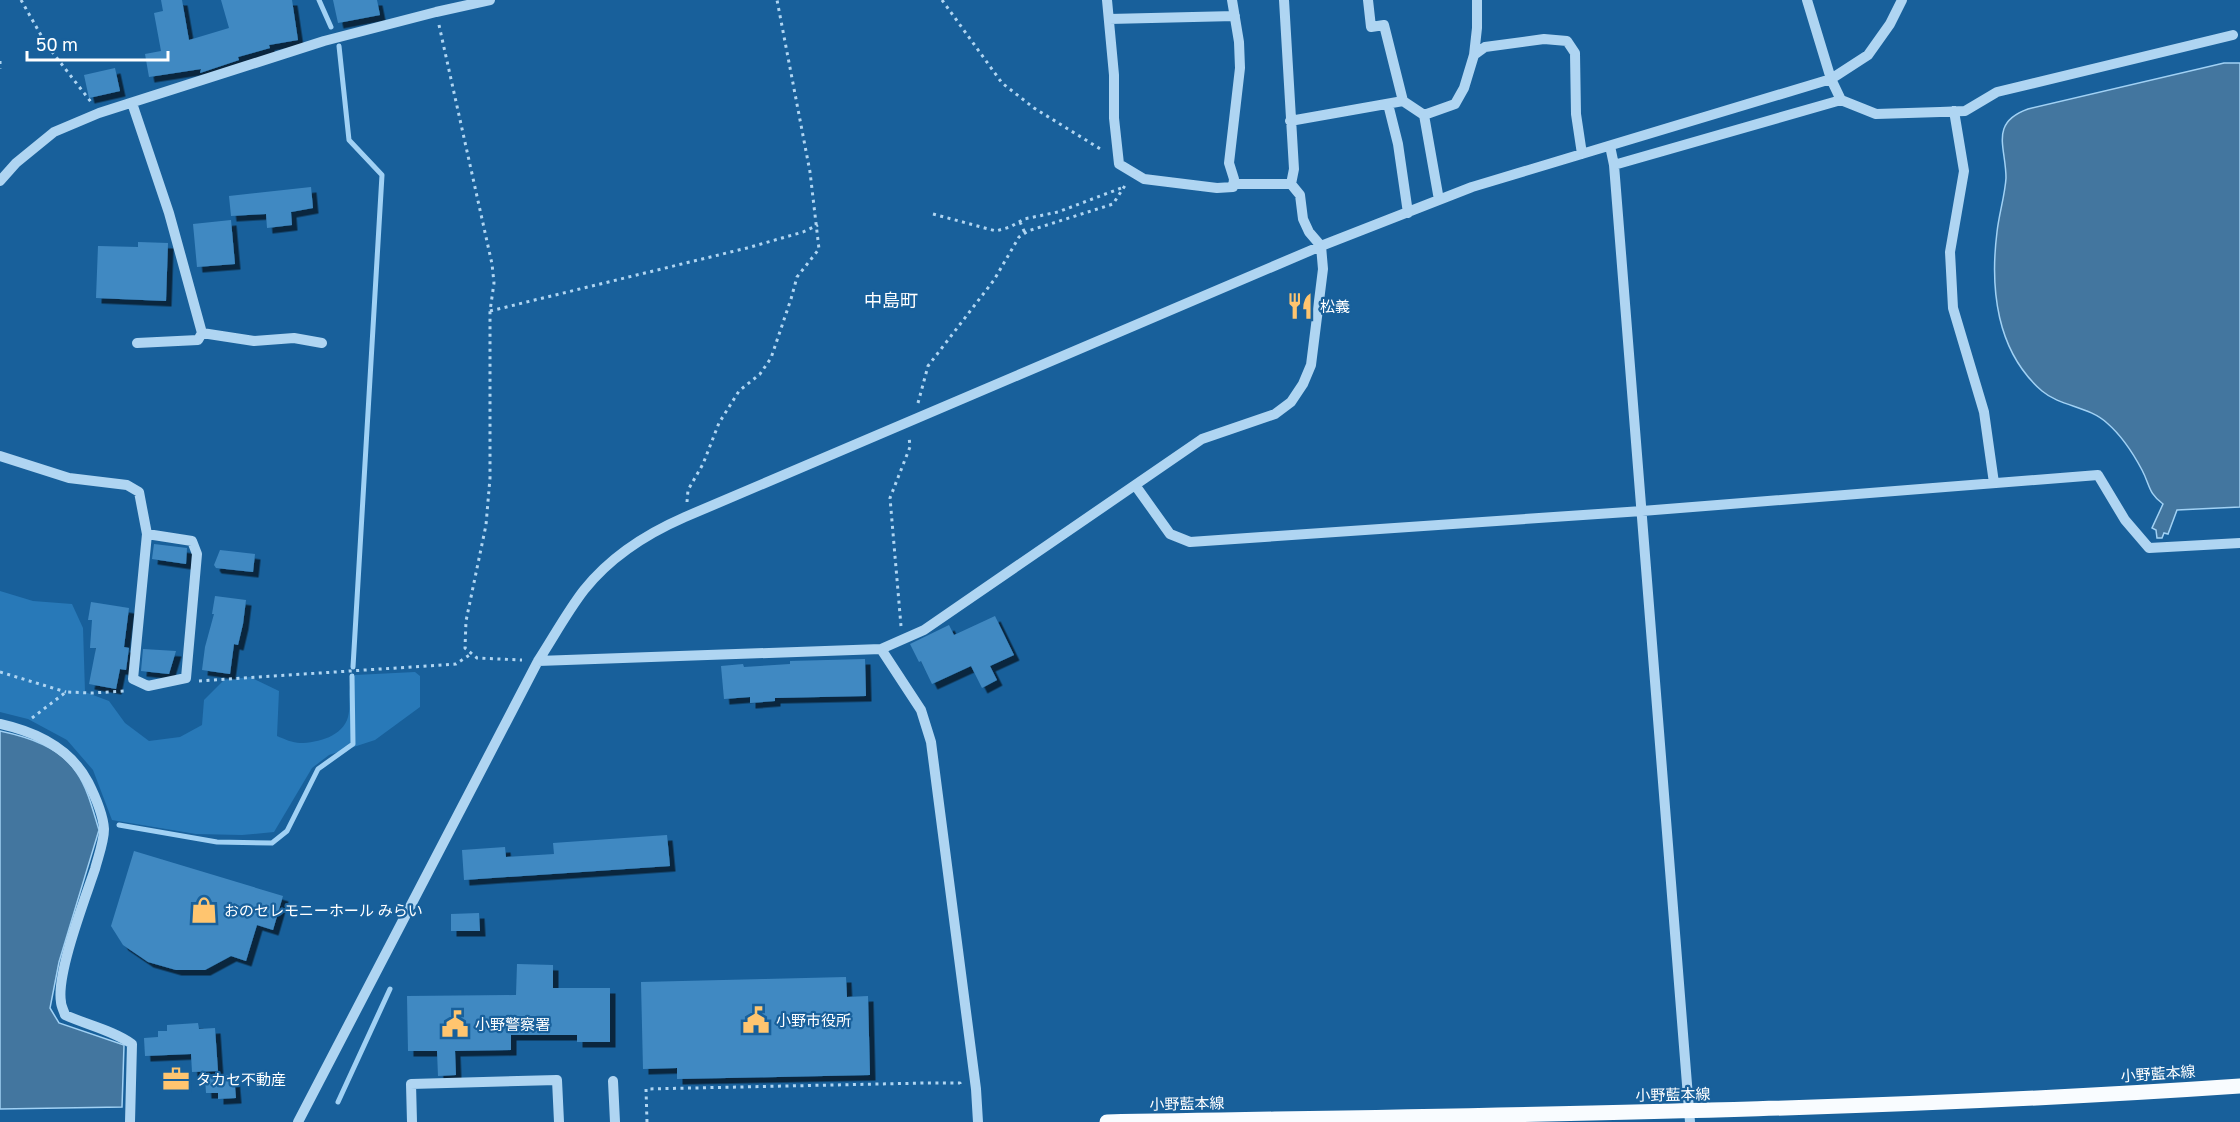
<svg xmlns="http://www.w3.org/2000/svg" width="2240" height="1122" font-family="'Golos Text','Noto Sans JP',sans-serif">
<defs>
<filter id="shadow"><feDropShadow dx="5.5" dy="5.5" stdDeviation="0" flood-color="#0009"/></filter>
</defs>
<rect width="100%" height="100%" fill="#18609b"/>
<path fill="#2879b8" d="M0,591l33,10 39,3 11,24 2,64 24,9 16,22 24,18 31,-4 22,-12 2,-25 20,-20 26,-3 29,14 -2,45c7,3 16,7 23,7 18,0 43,-7 48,-26 4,-16 -3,-25 7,-42l60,-3 5,4v31l-45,33 -46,15 -17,13 -38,64 -32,3 -46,-1 -84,-14 -19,-50 -26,-30 -39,-21 -28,-7z"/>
<path fill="#43769f" stroke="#a1d1f4" stroke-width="1.5" d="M2224,63h16v444l-63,3 -9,24 -4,-1 -2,5h-5l-1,-8 -4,-2 11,-24c-15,-11 -13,-19 -21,-34 -9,-17 -20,-34 -35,-47 -18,-17 -46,-16 -65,-32 -46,-40 -52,-103 -45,-159 2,-18 8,-37 9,-54 0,-31 -17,-55 22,-69z
M0,731c28,6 61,16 77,42 11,16 16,38 22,57l-40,132 -9,46 9,15 65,22 -2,62 -122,2z"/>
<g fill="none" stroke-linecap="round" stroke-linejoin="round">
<path stroke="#a1d1f4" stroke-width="5" d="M319,0l12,27
M339,46l10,94 33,35 -29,492
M119,825l98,17 55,1 15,-12 31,-62 35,-25 -1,-68
M338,1102l52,-113"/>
</g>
<path fill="#4189c2" filter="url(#shadow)" d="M161,0h21l7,40 40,-12 -8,-28h71l6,40 -29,5 1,3 -32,9 1,3 -39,13 1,-4 -52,8 -4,-23 16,-3 -7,-38 9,-2z
M333,0h44l3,15 -42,8z
M115,68l5,23 -31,7 -5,-23z
M311,187l2,21 -22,4 1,13 -25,3 -1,-14 -35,2 -2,-20z
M231,220l4,44 -38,3 -4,-43z
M138,242l30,1 -2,58 -70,-3 2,-52 40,1z
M154,544l33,4 -1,16 -34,-5z
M220,550l35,4 -2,18 -37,-4 -2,-3z
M215,596l31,4 -3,24 -5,21 -4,-1 -4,30 -28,-4 3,-23 9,-33h-2z
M91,602l38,6 -5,39 5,1 -3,22 -6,-1 -4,20 -27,-5 7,-36h-6l2,-28h-4z
M995,616l19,39 -24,11 7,14 -15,8 -11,-22 -39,18 -11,-23 -2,1 -9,-18 39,-19 5,10z
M143,649l33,2 -7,23 -28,-3z
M865,659l1,37 -91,2v3l-25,2v-6l-26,2 -3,-33 22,-2 1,3 46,-3v-3z
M667,835l3,31 -206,14 -2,-30 43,-3 1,10 48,-3 -1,-11z
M134,851l149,45 -10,34 -16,-5 -11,36 -15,-5 -26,14h-29l-28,-8 -25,-17 -12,-19z
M479,913l1,18h-29v-17z
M517,964l36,1v23h57v54h-33v-7h-66v15l-56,1 1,24 -18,1 -1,-25h-29l-1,-55 109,-1z
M846,977l1,20 21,-1 2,79 -193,4v-11l-34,1 -2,-87z
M198,1023l1,6 16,-1 3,43 -26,1 -1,-18 -46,2 -1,-18 14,-1v-6h9v-6z
M234,1075l2,23 -18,1v-6h-12l-1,-16z"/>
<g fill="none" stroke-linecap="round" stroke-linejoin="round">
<path stroke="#afd5f2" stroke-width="3" stroke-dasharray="3 4.5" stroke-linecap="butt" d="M21,0l25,44 45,58
M942,0l60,83 32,25 68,42
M439,25l53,239 2,19 -4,28v167l-4,47 -20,96 -1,27 12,10 45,2
M0,61v8
M933,214l63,17 14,-4 14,-8 34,-7 66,-25
M1020,222l5,11
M490,311l257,-63 56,-16 15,-7
M918,403l10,-37 66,-86 25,-43 9,-6 85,-27 13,-20
M687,502l1,-12 15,-26 16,-41 20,-32 21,-17 11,-16 20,-59 6,-22 22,-28 -9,-77 -33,-172
M901,626l-11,-128 20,-51 -1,-11
M0,672l66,20
M199,681l257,-17 15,-10
M32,718l34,-26 26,1 32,-2
M647,1122l-1,-33 280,-6h34v3"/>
<path stroke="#afd5f2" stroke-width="10" d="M1107,0l7,75v43l5,46 25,15 73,9 16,-1 1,-8 -5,-16 11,-95 -1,-26 -7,-42
M1284,0l10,169 -3,15
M1368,0l3,27 13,-2 19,76
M1807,0l24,79 10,21 35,14 64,-2 25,-1 32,-19 236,-57
M1109,19l126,-3
M1474,55l3,-27v-28
M132,103l37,110 33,120
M1388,104l10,40 10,69
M1954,111l10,60 -14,81 3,56 31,104 10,71
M1290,121l113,-20 21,14
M1610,146l4,19 76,957
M1614,165l227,-65
M0,181l16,-18 38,-31 45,-19 225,-72 112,-29 54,-12
M1439,200l-15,-85 31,-11 9,-16 10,-33 11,-8 59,-8 23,2 8,12 1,61 6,40
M137,343l61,-3 4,-7 52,8 40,-3 28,5
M0,456l69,22 58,7 12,7 8,42 45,7 5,13 -11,124 -38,8 -15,-7 14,-145
M1135,485l35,49 20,8 452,-31 456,-36 27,45 24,28 91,-5
M881,649l40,61 10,32 45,347 2,33
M538,661l343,-12 43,-19 278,-191 73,-25 16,-12 12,-18 8,-19 12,-96 -2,-23 -12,-14 -6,-13 -3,-24 -9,-11h-58
M0,724c36,8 70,24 88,58 7,14 15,31 16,47 0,13 -6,28 -9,40 -10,30 -39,105 -34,133 0,4 3,9 4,13 22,10 47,15 67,29l-2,78
M613,1081l2,41
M298,1122l240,-461c15,-23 29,-49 46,-71 27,-34 62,-56 101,-73l636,-271 151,-59 359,-108 37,-24 22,-31 12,-24
M412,1122l-1,-38 146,-4 2,42"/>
<path stroke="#f9fcff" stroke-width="15" d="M1107,1122c378,-7 756,-10 1133,-36"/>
</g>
<defs>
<symbol id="restaurant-bare" viewBox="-9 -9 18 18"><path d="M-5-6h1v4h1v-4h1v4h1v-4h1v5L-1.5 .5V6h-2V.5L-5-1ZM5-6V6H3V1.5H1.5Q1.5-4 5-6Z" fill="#ffc56f" stroke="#18609b" stroke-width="2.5" paint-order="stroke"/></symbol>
<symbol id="shop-bare" viewBox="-9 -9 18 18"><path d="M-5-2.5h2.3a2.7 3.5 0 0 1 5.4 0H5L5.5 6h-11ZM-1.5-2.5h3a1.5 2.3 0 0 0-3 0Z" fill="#ffc56f" stroke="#18609b" stroke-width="2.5" paint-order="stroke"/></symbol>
<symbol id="civic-bare" viewBox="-9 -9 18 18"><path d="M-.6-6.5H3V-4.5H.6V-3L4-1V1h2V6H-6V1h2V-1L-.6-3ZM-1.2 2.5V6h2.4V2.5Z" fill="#ffc56f" stroke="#18609b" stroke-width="2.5" paint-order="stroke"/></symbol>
<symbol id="office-bare" viewBox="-9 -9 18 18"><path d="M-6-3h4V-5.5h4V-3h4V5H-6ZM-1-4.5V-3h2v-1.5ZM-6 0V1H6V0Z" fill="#ffc56f" stroke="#18609b" stroke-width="2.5" paint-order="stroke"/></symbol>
</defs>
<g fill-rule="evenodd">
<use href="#restaurant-bare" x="1281" y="287" width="38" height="38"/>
<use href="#shop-bare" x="185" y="891" width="38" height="38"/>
<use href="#civic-bare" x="737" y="1001" width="38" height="38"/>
<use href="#civic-bare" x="436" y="1005" width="38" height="38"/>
<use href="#office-bare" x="157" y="1060" width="38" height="38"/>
</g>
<g text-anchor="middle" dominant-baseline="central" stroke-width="4.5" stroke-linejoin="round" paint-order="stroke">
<g font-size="15" fill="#fff" stroke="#18609b" text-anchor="start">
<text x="1320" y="306">松義</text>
<text x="224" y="910">おのセレモニーホール みらい</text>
<text x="776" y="1020">小野市役所</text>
<text x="475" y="1024">小野警察署</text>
<text x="196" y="1079">タカセ不動産</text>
</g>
<g font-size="15" fill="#fff" stroke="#18609b">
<text transform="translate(2158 1073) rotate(-4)">小野藍本線</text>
<text transform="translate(1673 1094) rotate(-1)">小野藍本線</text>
<text transform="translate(1187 1103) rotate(-1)">小野藍本線</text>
</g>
<g font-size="18" fill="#fff" stroke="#18609b">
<text x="891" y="300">中島町</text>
</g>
</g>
<path d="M27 51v9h141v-9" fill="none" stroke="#ffffff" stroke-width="3"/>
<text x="36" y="51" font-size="18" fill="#ffffff" stroke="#18609b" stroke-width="4.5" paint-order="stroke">50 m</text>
</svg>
